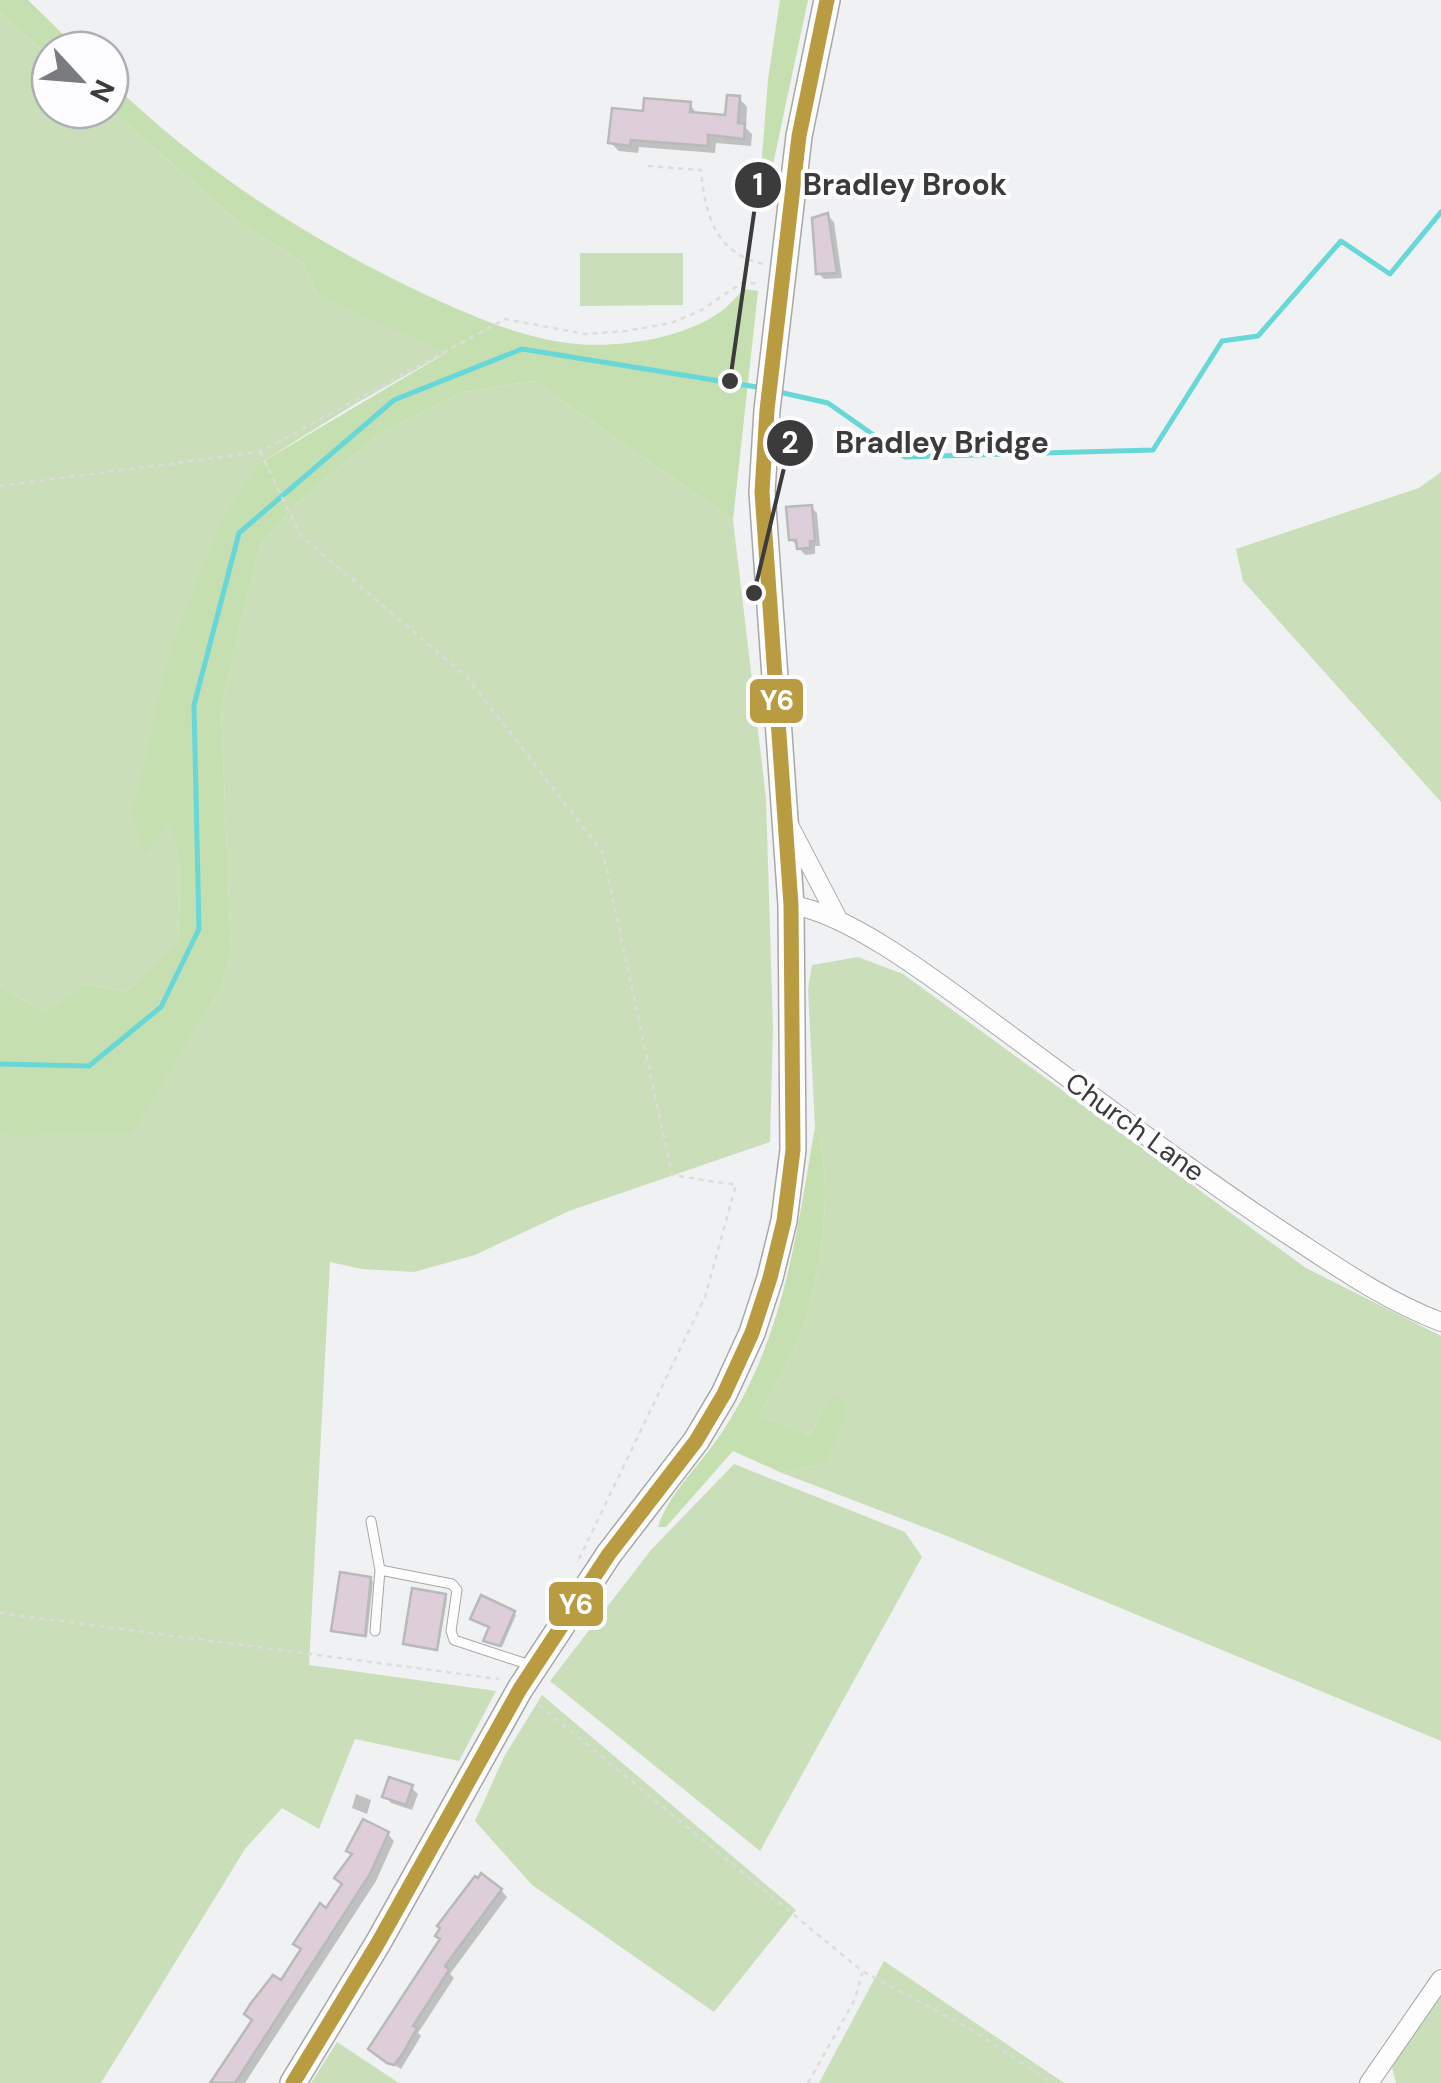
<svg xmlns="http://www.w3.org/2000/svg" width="1441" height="2083" font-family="'DM Sans',sans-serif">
<rect width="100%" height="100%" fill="#f0f1f2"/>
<path fill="#cadeba" d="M0,13l50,44v53l60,-1 126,111 67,43 15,32 129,57 -92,52 -98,61 -87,355 11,51 -3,68 -52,53 -41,-8 -41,28 -44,-26z
M580,253h103v52l-103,1z
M534,381l199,139 33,278 7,230 -3,114 -201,69 -94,44 -61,17 -52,-3 -32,-7 -21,403 187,26 -37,70 -104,-22 -36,90 -37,-21 -37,41 -144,234h-101v-951h132l89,-144 10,-35 -10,-246 39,-162 36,-41 87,-73 80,-39z
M1441,472v330l-198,-221 -7,-32 183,-61z
M858,957l45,17 403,294 135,68v405l-494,-205 -165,-63 44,-10 -1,-59 -14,31 -52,-19c13,-25 28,-50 39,-76 21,-53 39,-160 17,-213l-7,-138 4,-24z
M734,1464l171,68 17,25 -162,294 -210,-170 101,-131z
M542,1695l254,215 -82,102 -182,-127 -57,-64 29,-64z
M884,1961l180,122h-245z
M1441,1994v89h-45l-5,-20z
M337,2042l62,41h-88z"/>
<path fill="#c6dfb1" d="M0,0h28l51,50h-29v7l-50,-44z
M780,0h28l-36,169 -14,40 10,-130z
M110,81c92,90 198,158 314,213 48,22 99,45 152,50 45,4 110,-6 147,-34 7,-6 14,-14 21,-21l14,2 -25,229 -199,-139 -71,11 -80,39 -87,73 -36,41 -39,162 10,246 -10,35 -89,145 -122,2 -10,-3v-146l44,26 41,-28 41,8 52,-53 3,-68 -11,-49 -25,32 -13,-40 38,-163 48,-123 39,-63 189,-112 -128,-58 -15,-32 -67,-43 -126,-111z
M815,1127c22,53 4,160 -17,213 -11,26 -26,51 -39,76l52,19 14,-31 14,-9 9,12 -22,56 -44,10 -49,-22 -67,76h-8c10,-31 36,-56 55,-82 12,-16 23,-35 32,-52 43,-84 54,-175 70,-266z"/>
<path fill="#0003" d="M739,98l8,9 -1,21 6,6 -1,12 -35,-3 -1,10 -76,-6 -1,6 -19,-2 -9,-9 35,-29 45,-9 8,12 30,2z
M828,216l6,6 8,56 -18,1 -6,-6z
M811,507l6,6 3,33h-5v8l-10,1 -14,-16z
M370,1579l3,3 -6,55 -31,-5 -3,-2z
M445,1596l2,3 -9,52 -30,-5 -2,-3z
M514,1613l2,2 -14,32 -14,-4 -2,-3z
M411,1787l7,7 -6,16 -21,-7 -6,-7z
M356,1794l15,6 -4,14 -15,-6z
M388,1834l6,7 -18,40 -131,202h-34l70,-100 46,-71z
M501,1890l6,7 -57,77 4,4 -36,55 3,3 -20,33 -23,-14z"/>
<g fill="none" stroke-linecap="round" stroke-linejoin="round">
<path stroke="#68d7d8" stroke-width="5" d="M779,392l49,11 77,54 248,-7 69,-109 36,-5 83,-95 49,33 51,-62
M0,1064l89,2 72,-59 38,-78 -5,-224 45,-172 155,-133 128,-51 241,39"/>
</g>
<path fill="#ddceda" stroke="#b9b9ba" stroke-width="2.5" d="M727,95l13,1 -2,27 7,1 -1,15 -36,-4v11l-77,-6 -1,6 -22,-3 4,-35 31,3 1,-13 47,4 -1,10 35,3z
M828,213l9,60 -21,1 -4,-56z
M812,505l3,36h-5v7l-13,1 -1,-9h-7l-3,-33z
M340,1572l31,5 -6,59 -34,-5z
M412,1588l34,6 -9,56 -34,-6z
M481,1595l34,16 -15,35 -17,-5 6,-14 -19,-8z
M389,1777l24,8 -7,20 -24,-8z
M363,1819l26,13 -19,42 -135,209h-25l42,-63 -8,-6 7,-11 22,-28 8,5 20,-31 -8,-5 27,-41 6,5 16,-24 -8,-6 18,-24 -6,-3z
M481,1873l21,16 -57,77 4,4 -36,56 4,2 -14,25 -9,12 -7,-2 -19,-14 72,-110 -5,-3 5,-8 -3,-2 38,-50 3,2z"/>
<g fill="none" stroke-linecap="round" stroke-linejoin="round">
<defs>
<path id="lane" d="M371,1521l9,49 -5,61
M380,1570l72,14 5,6 -6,41 3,9 76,25"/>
<path id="street" d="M788,823l50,96
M791,905c58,8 147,77 196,113 104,76 206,156 315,226 44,29 89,59 139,78
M1369,2083l72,-104"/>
<path id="secondary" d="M293,2083l85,-140 142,-254 89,-135 87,-113 28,-47 28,-61 18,-55 14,-57 9,-71 -2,-245 -29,-413 5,-82 32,-274 28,-136"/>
</defs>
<use href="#lane" stroke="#a7a7a8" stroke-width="11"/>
<use href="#street" stroke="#a7a7a8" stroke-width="20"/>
<use href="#secondary" stroke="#a7a7a8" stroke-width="28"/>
<path stroke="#dcdcdc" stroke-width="2.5" stroke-dasharray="5 5" stroke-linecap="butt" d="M648,166l53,4c4,44 14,84 63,94
M260,452l41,84 166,141 136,176 69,322 64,10 -31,112 -126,262
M0,486l260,-34 245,-133 80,15 41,-3 45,-8 29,-12 43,-29 16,2
M0,1613l499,66
M539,1705l323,266 110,59 80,53
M808,2083l47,-84 7,-26"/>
<use href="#lane" stroke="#fdfdfd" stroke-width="9"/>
<use href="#street" stroke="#fdfdfd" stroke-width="18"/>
<use href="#secondary" stroke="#fdfdfd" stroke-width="25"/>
<defs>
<path id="bus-1" d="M293,2083l85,-140 142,-254 89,-135 87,-113 28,-47 28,-61 18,-55 14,-57 9,-71 -2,-245 -29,-413 5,-82 32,-274 28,-136"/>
</defs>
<use href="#bus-1" stroke="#fdfdff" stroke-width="22"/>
<use href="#bus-1" stroke="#b99c42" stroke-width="15"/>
</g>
<g text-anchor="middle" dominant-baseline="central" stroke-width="8" stroke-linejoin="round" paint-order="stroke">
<g font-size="28" fill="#3b3b3c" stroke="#fdfdff">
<text transform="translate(1135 1127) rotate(36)">Church Lane</text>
</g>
</g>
<path fill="none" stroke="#3b3b3c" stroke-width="4" d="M730 381L758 185M754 593L790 443"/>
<g fill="#3b3b3c" stroke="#fdfdff" stroke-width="4">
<circle cx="730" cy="381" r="10"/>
<circle cx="754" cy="593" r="10"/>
<circle cx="758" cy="185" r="25"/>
<circle cx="790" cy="443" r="25"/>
</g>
<g font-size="30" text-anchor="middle" font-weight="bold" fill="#fff">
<text x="758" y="195">1</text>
<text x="790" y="453">2</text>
</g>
<g font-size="30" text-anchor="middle" font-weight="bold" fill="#3b3b3c" stroke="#fdfdff" stroke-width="8" stroke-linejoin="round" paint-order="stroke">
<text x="905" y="195">Bradley Brook</text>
<text x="942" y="453">Bradley Bridge</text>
</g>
<g stroke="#fdfdff" stroke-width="4">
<rect x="748" y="677" width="57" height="48" rx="10" fill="#b99c42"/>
<rect x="547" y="1580" width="58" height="48" rx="10" fill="#b99c42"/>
</g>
<g font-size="28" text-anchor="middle" font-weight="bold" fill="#fff">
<text x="777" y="710">Y6</text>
<text x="576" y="1614">Y6</text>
</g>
<g transform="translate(80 80) rotate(116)"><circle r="48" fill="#fdfdff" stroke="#afafb1" stroke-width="2.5"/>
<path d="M0-8L18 38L0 25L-18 38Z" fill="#7a7b7c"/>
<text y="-15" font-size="28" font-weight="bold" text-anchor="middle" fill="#3b3b3c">N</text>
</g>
</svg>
